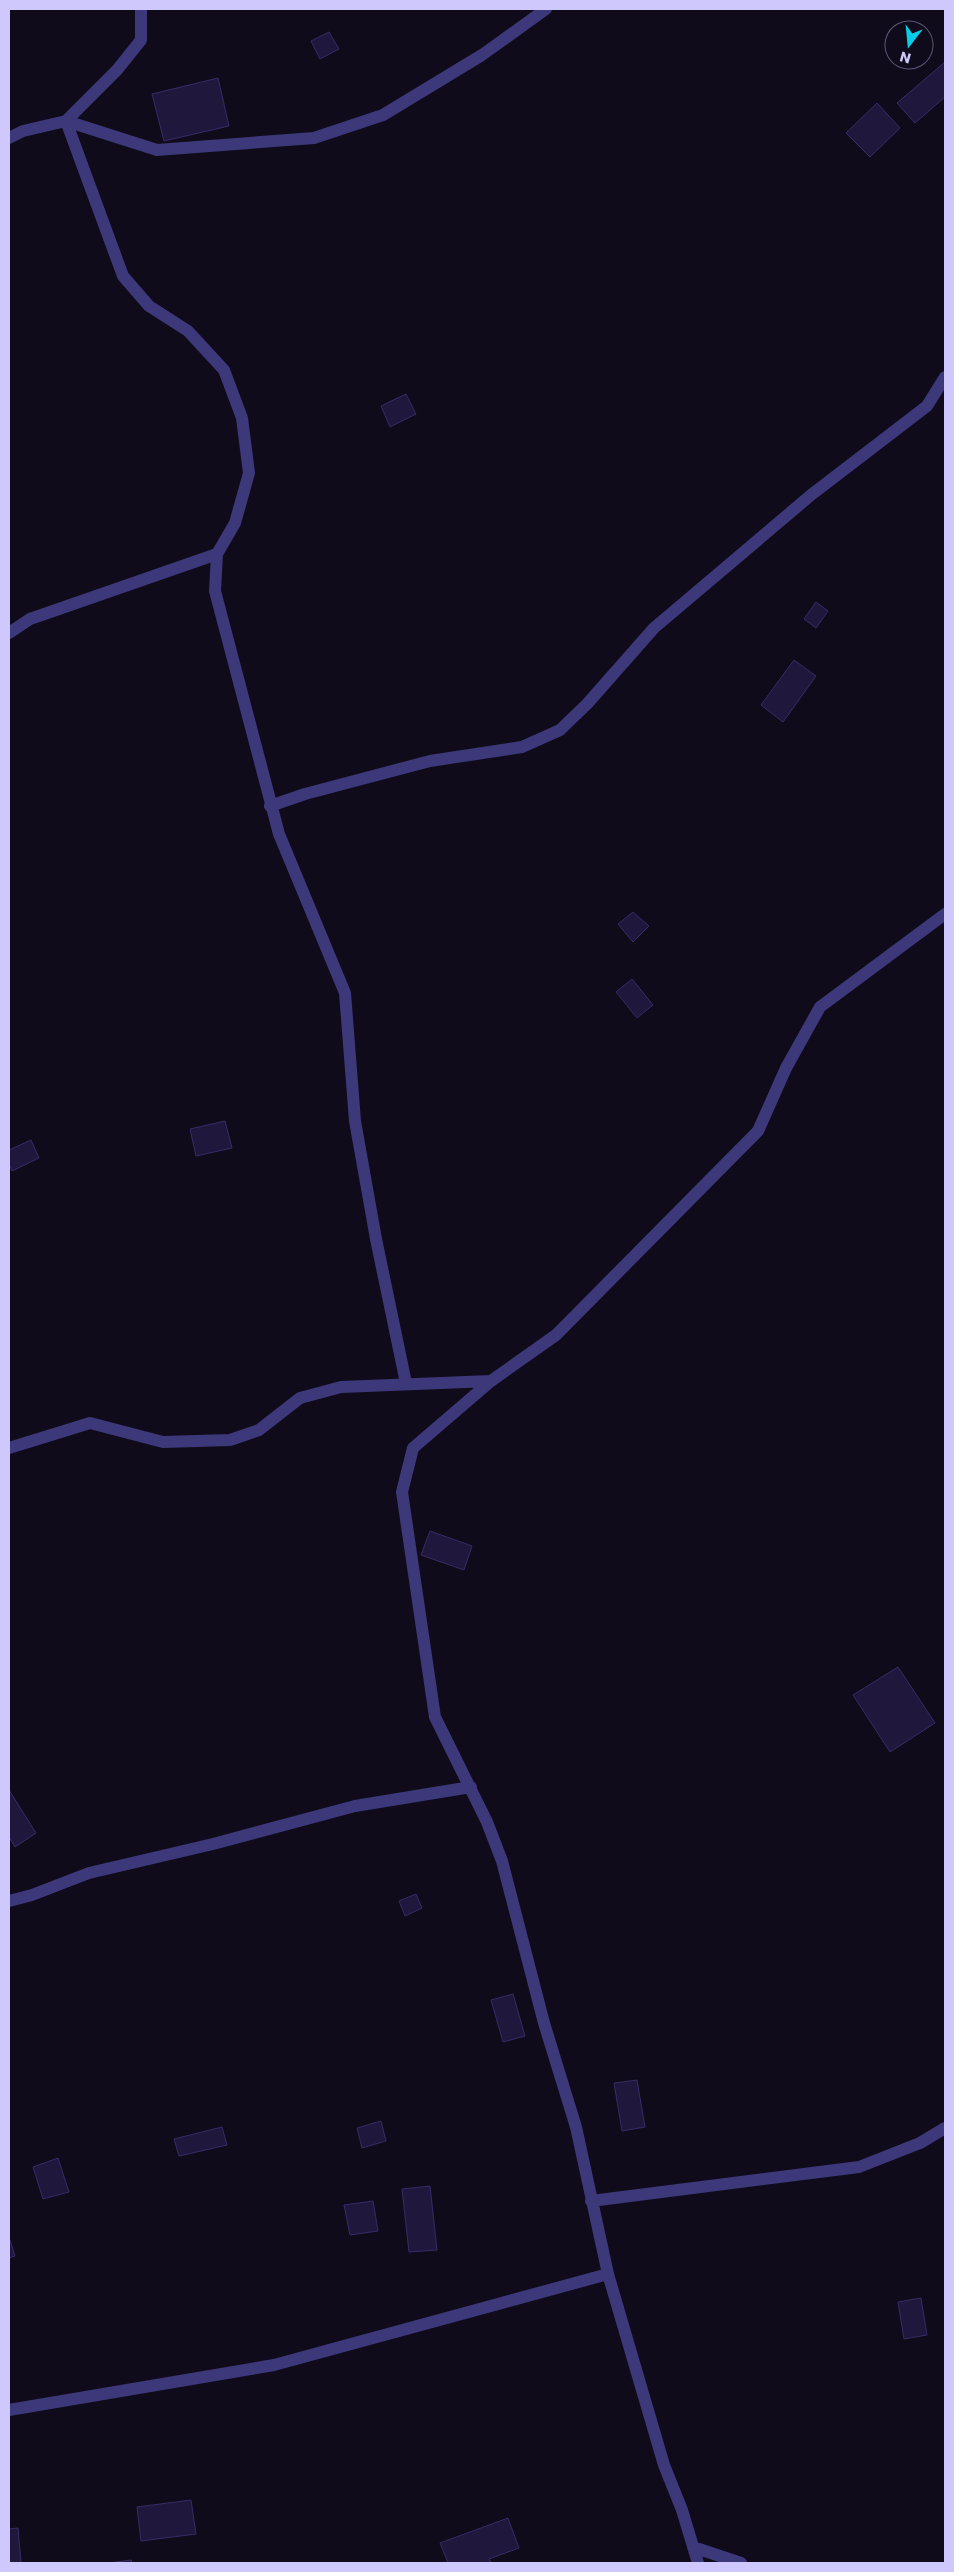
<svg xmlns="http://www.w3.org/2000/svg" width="954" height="2572" font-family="Poppins,sans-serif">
<rect width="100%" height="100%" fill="#0f0b1b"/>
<path fill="#20183c" stroke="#382b67" d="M329,32l10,17 -19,10 -9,-18z
M945,62v35l-30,26 -18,-20z
M218,78l11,48 -65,15 -12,-47z
M877,103l23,25 -30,29 -24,-24z
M406,394l10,20 -26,13 -9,-21z
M816,602l12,9 -12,17 -12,-9z
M794,660l22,16 -33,46 -22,-17z
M633,912l16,14 -16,16 -15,-18z
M632,979l21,26 -16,13 -21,-26z
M225,1121l7,27 -36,8 -6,-27z
M31,1140l8,18 -27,13 -3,-7v-14z
M430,1531l42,15 -8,24 -43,-15z
M898,1667l37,56 -45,29 -37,-57z
M9,1790l27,43 -21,14 -6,-10z
M416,1894l6,14 -17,8 -6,-15z
M513,1994l12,42 -22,6 -12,-42z
M637,2080l8,47 -23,4 -8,-48z
M381,2121l5,20 -24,7 -5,-20z
M222,2127l5,18 -48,11 -5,-17z
M58,2158l11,34 -26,7 -10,-32z
M430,2186l7,64 -28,2 -7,-63z
M373,2201l5,30 -28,4 -6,-30z
M9,2237l6,19 -6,2z
M921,2298l6,37 -23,4 -6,-37z
M191,2500l5,34 -55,7 -4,-34z
M508,2518l11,30 -30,11 2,4h-43l-8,-20z
M18,2528l3,34 -12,1v-34z
M131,2560l1,3h-23z"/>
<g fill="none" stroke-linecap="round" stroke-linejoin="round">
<path stroke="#3c3879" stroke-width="12" d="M141,9v31l-24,30 -51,51 57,155 26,30 39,25 36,39 18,48 7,55 -14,50 -18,31 -2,37 64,243 66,159 10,128 21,118 30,144
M9,138l14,-7 43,-10 91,29 157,-12 69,-23 99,-60 64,-46
M9,633l21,-14 187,-65
M270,806l35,-12 125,-33 92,-14 38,-17 27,-26 67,-76 157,-133 116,-89 18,-29
M9,1448l81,-25 73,19 67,-2 29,-10 41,-32 41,-11 150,-6
M9,1901l23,-6 57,-22 124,-29 142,-38 116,-19
M591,2201l268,-34 61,-24 25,-15
M9,2410l265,-45 334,-91
M693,2547l48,16
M698,2563l-16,-53 -18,-45 -56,-191 -32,-147 -32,-104 -42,-162 -15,-39 -52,-105 -33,-225 11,-44 78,-67 65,-46 202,-204 28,-63 34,-61 125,-93"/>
</g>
<rect width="954" height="2572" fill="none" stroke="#cfc8fd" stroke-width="20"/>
<g transform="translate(909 45) rotate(196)"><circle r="24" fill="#0f0b1b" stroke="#5c5775"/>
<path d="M0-4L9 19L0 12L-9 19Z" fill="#08cde9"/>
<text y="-8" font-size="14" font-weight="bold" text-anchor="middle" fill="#cfc8fd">N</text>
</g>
</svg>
